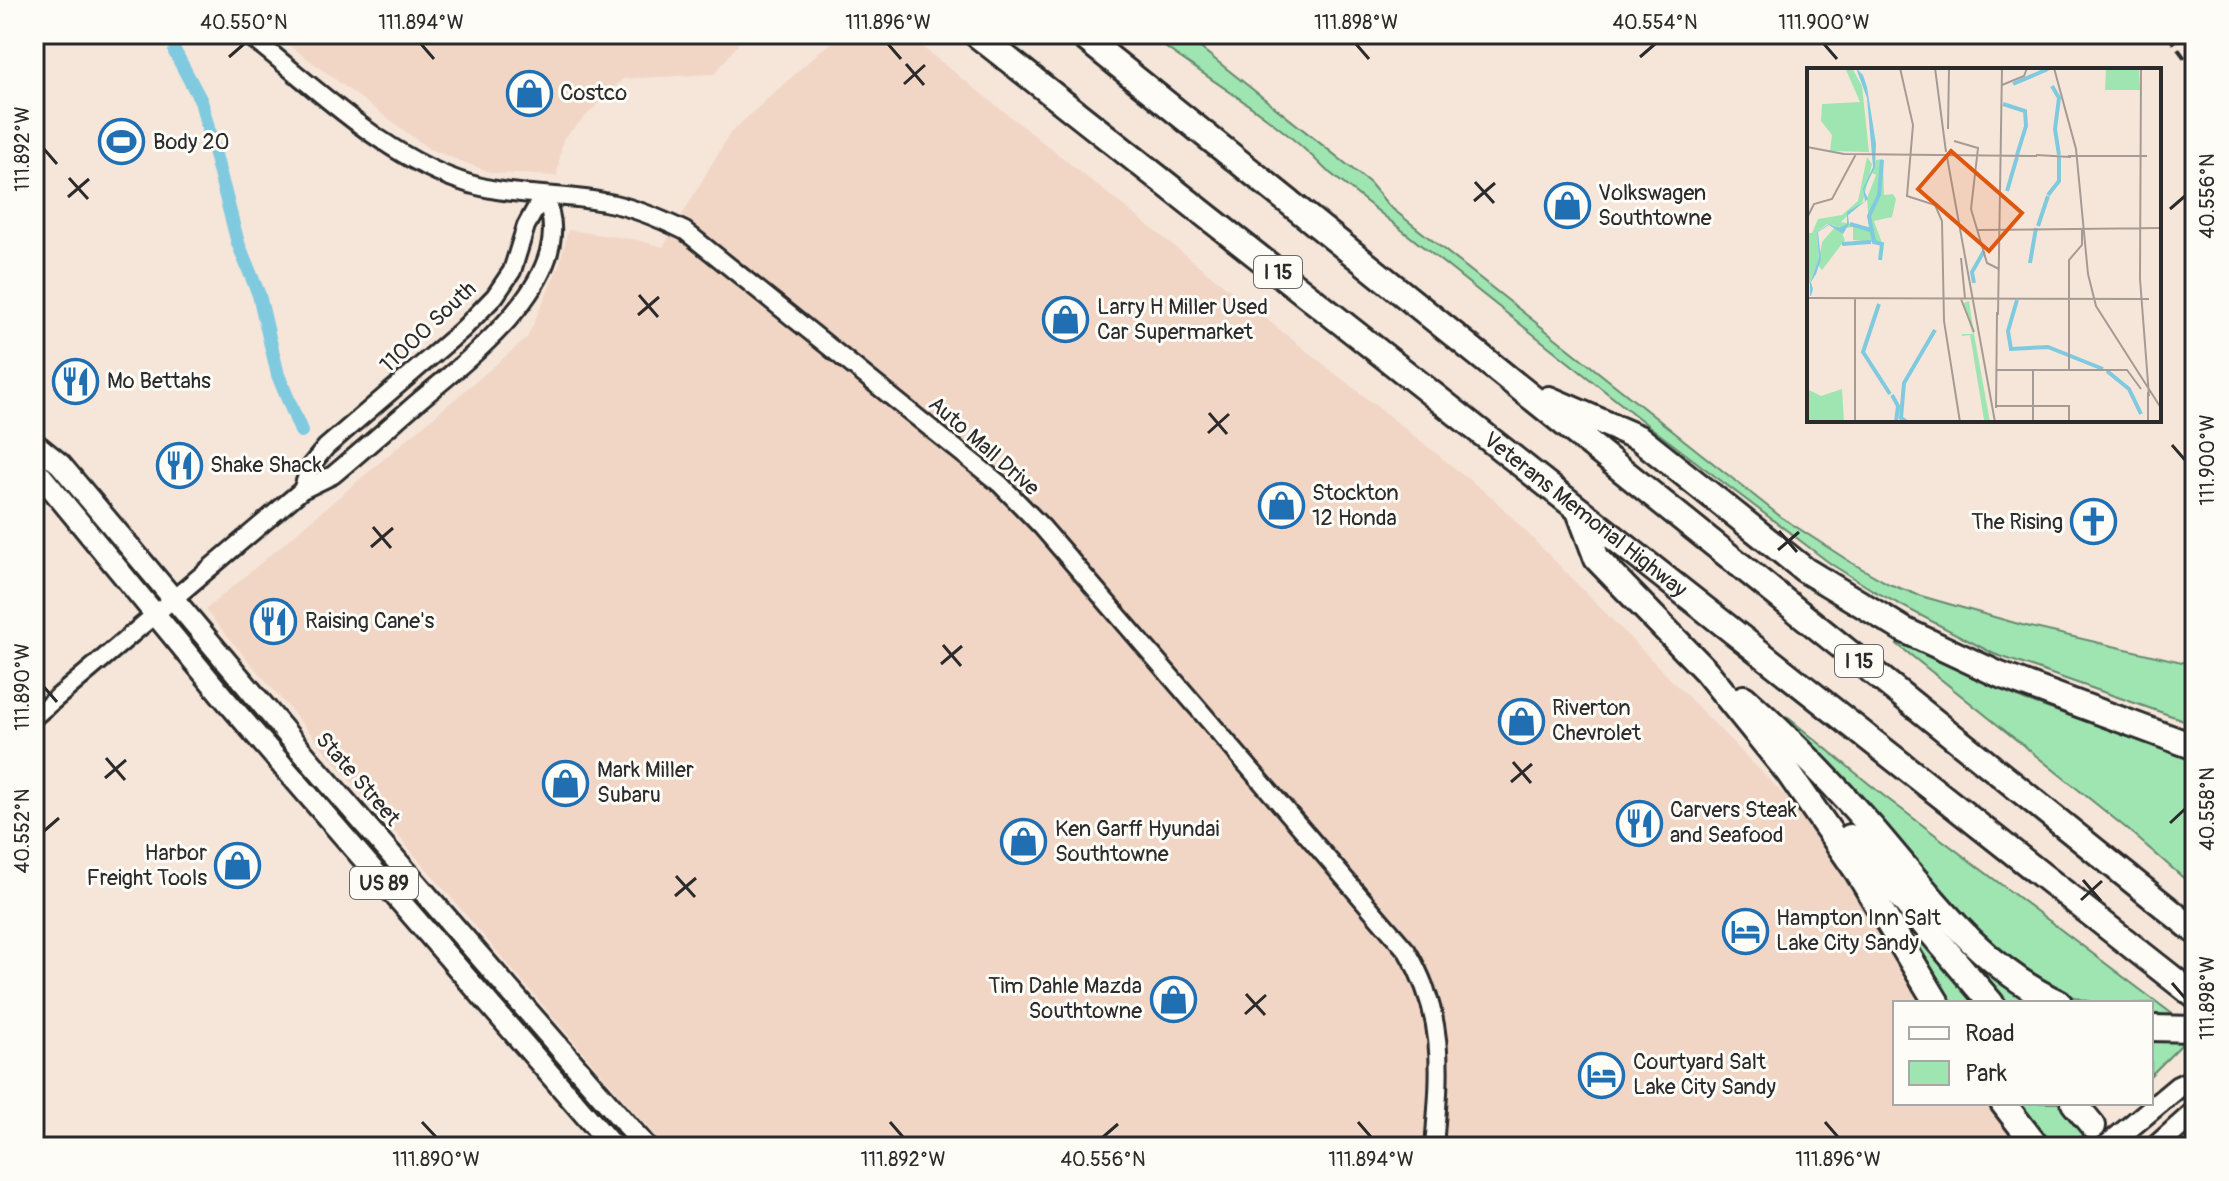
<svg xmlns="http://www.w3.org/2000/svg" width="2229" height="1181" font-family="Pangolin,sans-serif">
<rect width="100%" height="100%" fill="#f6e6da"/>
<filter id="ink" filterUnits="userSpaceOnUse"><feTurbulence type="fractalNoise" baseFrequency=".0125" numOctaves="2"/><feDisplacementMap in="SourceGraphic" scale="16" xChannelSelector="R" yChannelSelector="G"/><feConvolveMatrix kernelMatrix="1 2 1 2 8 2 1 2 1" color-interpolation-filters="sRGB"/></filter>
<g filter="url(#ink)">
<path fill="#f1d6c6" d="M274,34h472l-31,40 -92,5 -60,60 -6,37 -65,-3 -63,-24z
M844,34h62l588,465 306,312 157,192h-62v100h154l33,36 -9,8h-1409l-459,-537 322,-272 32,-72 9,-36 70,10 25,7 67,-114 90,-82z"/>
<path fill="#9fe5b2" stroke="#65886e" stroke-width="2" d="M1147,34h36l187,149 19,23 392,311 71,46 37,21 32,12 101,29 173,40v59l-201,-70 -120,-63 -43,-27 -181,-137 -325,-258c-52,-54 -118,-90 -178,-135z
M1899,641l125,59 171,59v129l-69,-60 -229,-184z
M1786,716l98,80 291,220 -24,-2v-11c-17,0 -38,3 -55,0 -80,-14 -150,-107 -201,-164 -37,-41 -73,-82 -113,-120z
M1875,880l104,123h-31z
M1986,971l49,32h-30l-24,-29z
M2151,1038l35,2 -35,35z
M2017,1103h44l24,30 -16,14h-17z"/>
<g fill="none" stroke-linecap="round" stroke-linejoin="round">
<path stroke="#80cae0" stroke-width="14" d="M175,52l26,49 37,142 21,52 19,80 23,56"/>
<defs>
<path id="tertiary" d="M247,34c69,53 138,125 223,150 44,13 89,9 134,18 29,5 55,16 81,29l315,253 42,43 365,424c40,67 33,122 27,196
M302,490l9,-25 15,-18 136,-117 33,-34 17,-25 14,-45 17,-31
M34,717l268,-227 31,-15c30,-25 59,-51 88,-76 50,-42 164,-128 122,-204"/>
<path id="primary" d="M34,443l26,21 249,296 337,387
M34,467l190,231 389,449
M2106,1147l72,-60 17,-8
M2156,1147l39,-35"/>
<g id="motorway">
<path id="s1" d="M976,34l1219,962"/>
<path d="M1080,34l1115,897"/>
<path d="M1549,399l90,39 166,132 99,60 96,45 195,72"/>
<path d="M1579,511l18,48 109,112 82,101 69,99 80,132"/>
<path d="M1744,698c46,41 89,85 129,131 56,65 106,137 186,174"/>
<path d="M1850,837l141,166"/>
<path d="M2151,1028l44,1"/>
<path d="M2003,1103l34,44"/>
<path d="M2074,1103l19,23"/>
</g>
</defs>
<use href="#tertiary" stroke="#2b2b2b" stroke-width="22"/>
<use href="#primary" stroke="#2b2b2b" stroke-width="26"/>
<use href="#motorway" stroke="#2b2b2b" stroke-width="30"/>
<use href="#tertiary" stroke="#fdfcf7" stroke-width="16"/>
<use href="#primary" stroke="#fdfcf7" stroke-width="20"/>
<use href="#motorway" stroke="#fdfcf7" stroke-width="24"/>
<path stroke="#2b2b2b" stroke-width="4" stroke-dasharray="12 6" stroke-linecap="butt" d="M2167,34l28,38
M2191,34l4,6"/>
</g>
</g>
<path fill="none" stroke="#2b2b2b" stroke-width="3" d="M421,44l13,15M888,44l13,15M1356,44l13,15M1824,44l13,15M229,57l15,-13M1640,57l15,-13M906,64l18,21M904,84l21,-19M44,149l13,15M69,178l19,21M1475,182l19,21M68,197l21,-18M1474,201l21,-18M2170,209l15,-13M639,295l19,22M638,315l21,-18M1209,413l18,21M1208,433l21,-19M2172,445l13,15M373,527l18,21M1779,531l18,21M371,547l22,-19M1778,550l21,-18M943,645l18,21M941,664l21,-18M44,687l13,15M106,758l19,22M1513,762l18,21M105,778l21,-18M1511,782l21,-18M2170,823l15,-14M44,831l15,-13M676,876l19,21M2083,880l18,21M675,896l21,-18M2081,900l21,-19M2172,983l13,15M1246,994l19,21M1245,1014l21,-19M422,1122l14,15M890,1122l13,15M1358,1122l13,15M1825,1122l13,15M1103,1137l15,-13"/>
<defs>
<symbol id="shop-ring" viewBox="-11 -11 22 22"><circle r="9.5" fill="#fdfcf7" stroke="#1f6fb2" stroke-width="1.5"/><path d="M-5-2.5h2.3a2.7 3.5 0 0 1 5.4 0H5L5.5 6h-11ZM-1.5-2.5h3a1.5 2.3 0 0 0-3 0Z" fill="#1f6fb2"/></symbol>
<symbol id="stadium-ring" viewBox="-11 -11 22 22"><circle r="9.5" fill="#fdfcf7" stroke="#1f6fb2" stroke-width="1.5"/><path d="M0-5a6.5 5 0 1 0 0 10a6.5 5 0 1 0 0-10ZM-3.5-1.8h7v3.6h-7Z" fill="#1f6fb2"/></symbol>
<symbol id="restaurant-ring" viewBox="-11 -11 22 22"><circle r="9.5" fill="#fdfcf7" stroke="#1f6fb2" stroke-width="1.5"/><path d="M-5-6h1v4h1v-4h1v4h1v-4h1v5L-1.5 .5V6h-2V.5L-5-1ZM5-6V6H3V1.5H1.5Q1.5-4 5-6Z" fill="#1f6fb2"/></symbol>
<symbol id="church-ring" viewBox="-11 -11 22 22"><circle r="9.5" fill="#fdfcf7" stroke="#1f6fb2" stroke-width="1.5"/><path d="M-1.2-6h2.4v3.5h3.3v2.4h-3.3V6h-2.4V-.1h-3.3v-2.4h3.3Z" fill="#1f6fb2"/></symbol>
<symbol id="hotel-ring" viewBox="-11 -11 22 22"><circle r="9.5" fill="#fdfcf7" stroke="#1f6fb2" stroke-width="1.5"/><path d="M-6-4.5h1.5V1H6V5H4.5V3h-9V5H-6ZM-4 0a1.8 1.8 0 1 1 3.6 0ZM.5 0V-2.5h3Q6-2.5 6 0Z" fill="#1f6fb2"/></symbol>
</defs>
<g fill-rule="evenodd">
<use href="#shop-ring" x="504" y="68" width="51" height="51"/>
<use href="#stadium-ring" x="96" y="116" width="51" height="51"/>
<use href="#shop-ring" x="1542" y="180" width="51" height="51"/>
<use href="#shop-ring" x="1040" y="294" width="51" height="51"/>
<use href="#restaurant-ring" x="50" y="356" width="51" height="51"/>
<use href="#restaurant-ring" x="154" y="440" width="51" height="51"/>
<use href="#shop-ring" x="1256" y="480" width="51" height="51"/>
<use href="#church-ring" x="2068" y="496" width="51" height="51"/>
<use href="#restaurant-ring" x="248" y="596" width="51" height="51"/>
<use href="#shop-ring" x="1496" y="696" width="51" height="51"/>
<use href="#shop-ring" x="540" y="758" width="51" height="51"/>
<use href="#restaurant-ring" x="1614" y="798" width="51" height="51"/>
<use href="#shop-ring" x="998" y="816" width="51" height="51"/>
<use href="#shop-ring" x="212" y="840" width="51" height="51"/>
<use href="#hotel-ring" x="1720" y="906" width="51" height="51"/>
<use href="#shop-ring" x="1148" y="974" width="51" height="51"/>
<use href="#hotel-ring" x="1576" y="1050" width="51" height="51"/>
</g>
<g text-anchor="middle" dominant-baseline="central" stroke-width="6" stroke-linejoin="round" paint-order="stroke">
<g fill="#fdfcf7" stroke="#6a6a68" stroke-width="2">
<rect x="1254" y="256" width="48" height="32" rx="6"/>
<rect x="1835" y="645" width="48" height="32" rx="6"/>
<rect x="350" y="867" width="68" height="32" rx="6"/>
</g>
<g font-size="20" font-weight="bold" fill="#2b2b2b">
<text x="1278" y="272">I 15</text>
<text x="1859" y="661">I 15</text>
<text x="384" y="883">US 89</text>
</g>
<g font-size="22" fill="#2b2b2b" stroke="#fdfcf7" text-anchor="start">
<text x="560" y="93">Costco</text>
<text x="153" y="142">Body 20</text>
<text x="1598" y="193">Volkswagen<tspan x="1598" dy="25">Southtowne</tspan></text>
<text x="1097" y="307">Larry H Miller Used<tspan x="1097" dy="25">Car Supermarket</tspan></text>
<text x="107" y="381">Mo Bettahs</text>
<text x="210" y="465">Shake Shack</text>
<text x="1312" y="493">Stockton<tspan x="1312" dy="25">12 Honda</tspan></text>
<text x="2063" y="522" text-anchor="end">The Rising</text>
<text x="305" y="621">Raising Cane's</text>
<text x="1552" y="708">Riverton<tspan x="1552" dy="25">Chevrolet</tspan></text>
<text x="597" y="770">Mark Miller<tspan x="597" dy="25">Subaru</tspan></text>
<text x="1670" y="810">Carvers Steak<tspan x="1670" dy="25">and Seafood</tspan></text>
<text x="1055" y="829">Ken Garff Hyundai<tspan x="1055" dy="25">Southtowne</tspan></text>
<text x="207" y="853" text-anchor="end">Harbor<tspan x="207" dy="25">Freight Tools</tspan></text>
<text x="1776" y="918">Hampton Inn Salt<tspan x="1776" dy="25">Lake City Sandy</tspan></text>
<text x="1142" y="986" text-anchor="end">Tim Dahle Mazda<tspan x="1142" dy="25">Southtowne</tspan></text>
<text x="1633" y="1062">Courtyard Salt<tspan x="1633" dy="25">Lake City Sandy</tspan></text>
</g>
<g font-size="22" fill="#2b2b2b" stroke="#fdfcf7">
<text transform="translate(428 327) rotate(-43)">11000 South</text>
<text transform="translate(984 446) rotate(41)">Auto Mall Drive</text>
<text stroke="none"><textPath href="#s1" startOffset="776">Veterans Memorial Highway</textPath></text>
<text transform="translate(358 779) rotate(49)">State Street</text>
</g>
</g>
<g transform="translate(1807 68)">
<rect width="354" height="354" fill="#f6e6da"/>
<path d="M45,0l10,18 7,66 -39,-1 2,-16 -11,-14 1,-17 38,-2 -14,-32h-8zM299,0h33l1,22h-35zM60,89l5,7 -9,37 -22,21 28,5 -2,-29 9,-23 -4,-2 4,-13 7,-1 1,36 9,-1 3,5 -4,18 -18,4 8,22 -29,-3v-13l-13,2 5,11 -23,30 -5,-6 -10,26v-57h5l6,-14 24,-4 16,-14zM20,156l9,2 -14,16 -3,18 -2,-28zM162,233l5,33 16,88 -6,-2 -14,-85 -8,1v8v-10h10l1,1 -10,-32zM0,321l14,7 21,-7 2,33h-37z" fill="#9fe5b2" fill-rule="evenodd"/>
<path d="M49,0l7,7 4,12 9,57 -1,23 -11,23 4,9 -20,16 1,9 -6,10 -14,-9 -11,7 3,27 -5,15 -5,8 2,7 -2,7h-1v-13l9,-25 -2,-26 12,-8 10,4 8,-4v-12l18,-11 -2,-12 10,-22 -6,-69z" fill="#80cae0"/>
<path fill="none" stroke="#80cae0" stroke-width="4" d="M206,16l35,-15M245,18l7,12 -4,31 4,26M196,36l22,7 1,15 -9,29M200,123l10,-34M241,127l11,-14v-24M43,156l24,7M231,158l10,-30M35,176l29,-2M73,192l2,-16 -8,-2 -5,-26 10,-21 3,-35M223,195l6,-35M167,215l-2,-11 12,-21M210,232l-9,31 3,18 37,-2 55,22M72,236l-16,48 27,42M300,303l22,18 12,25M85,327l6,11 -2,16M100,354l-6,-4 3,-35 31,-53"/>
<path fill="none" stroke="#a59b94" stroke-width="2" d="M93,0l13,57 -6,71 28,9 7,16 2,100 16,101M128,0l11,84M247,0l22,81 12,125 8,32 65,102M334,0l-1,211 9,117M195,17l22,-9 3,-8M141,61l1,-61M147,73l24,7 -7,61 16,54 12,6M0,79l37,7 193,2M229,87l35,2M261,88h79M140,89l48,265M0,150l7,-14 18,-5 24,-45M170,162l184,-2M154,190l4,40M0,230l342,1M48,231v123M154,231l13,33M191,247l4,-247M190,302h130l14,19M226,302v52M262,302v-110l13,-15v-17M341,324v30M188,338h74v16M189,340l1,-96"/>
<path fill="#df570e" fill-opacity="0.15" stroke="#df570e" stroke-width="4" d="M144,83l71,62 -33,38 -71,-62z"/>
<rect width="354" height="354" fill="none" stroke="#2b2b2b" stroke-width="4"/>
</g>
<rect width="2229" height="1181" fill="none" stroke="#fdfcf7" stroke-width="88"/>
<rect x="1893" y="1001" width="260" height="104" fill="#fdfcf7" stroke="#a9a8a5" stroke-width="2"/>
<rect x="1909" y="1027" width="40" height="12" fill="#fdfcf7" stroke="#a9a8a5" stroke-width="2"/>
<text x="1965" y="1041" font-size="24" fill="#2b2b2b">Road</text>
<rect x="1909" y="1061" width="40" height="24" fill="#9fe5b2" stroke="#a9a8a5" stroke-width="2"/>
<text x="1965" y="1081" font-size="24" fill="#2b2b2b">Park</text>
<rect x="44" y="44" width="2141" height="1093" fill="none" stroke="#2b2b2b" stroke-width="3"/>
<g font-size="20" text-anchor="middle" fill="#2b2b2b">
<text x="244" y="29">40.550°N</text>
<text x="421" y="29">111.894°W</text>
<text x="888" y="29">111.896°W</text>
<text x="1356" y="29">111.898°W</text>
<text x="1655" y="29">40.554°N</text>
<text x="1824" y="29">111.900°W</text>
<text transform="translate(22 149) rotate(-90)" y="7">111.892°W</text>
<text transform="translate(2207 196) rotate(-90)" y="7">40.556°N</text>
<text transform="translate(2207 460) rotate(-90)" y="7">111.900°W</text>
<text transform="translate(22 687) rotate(-90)" y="7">111.890°W</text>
<text transform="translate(2207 809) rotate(-90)" y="7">40.558°N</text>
<text transform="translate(22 831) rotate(-90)" y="7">40.552°N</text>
<text transform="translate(2207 998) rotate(-90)" y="7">111.898°W</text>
<text x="436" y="1166">111.890°W</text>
<text x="903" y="1166">111.892°W</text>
<text x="1103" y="1166">40.556°N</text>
<text x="1371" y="1166">111.894°W</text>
<text x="1838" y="1166">111.896°W</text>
</g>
</svg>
